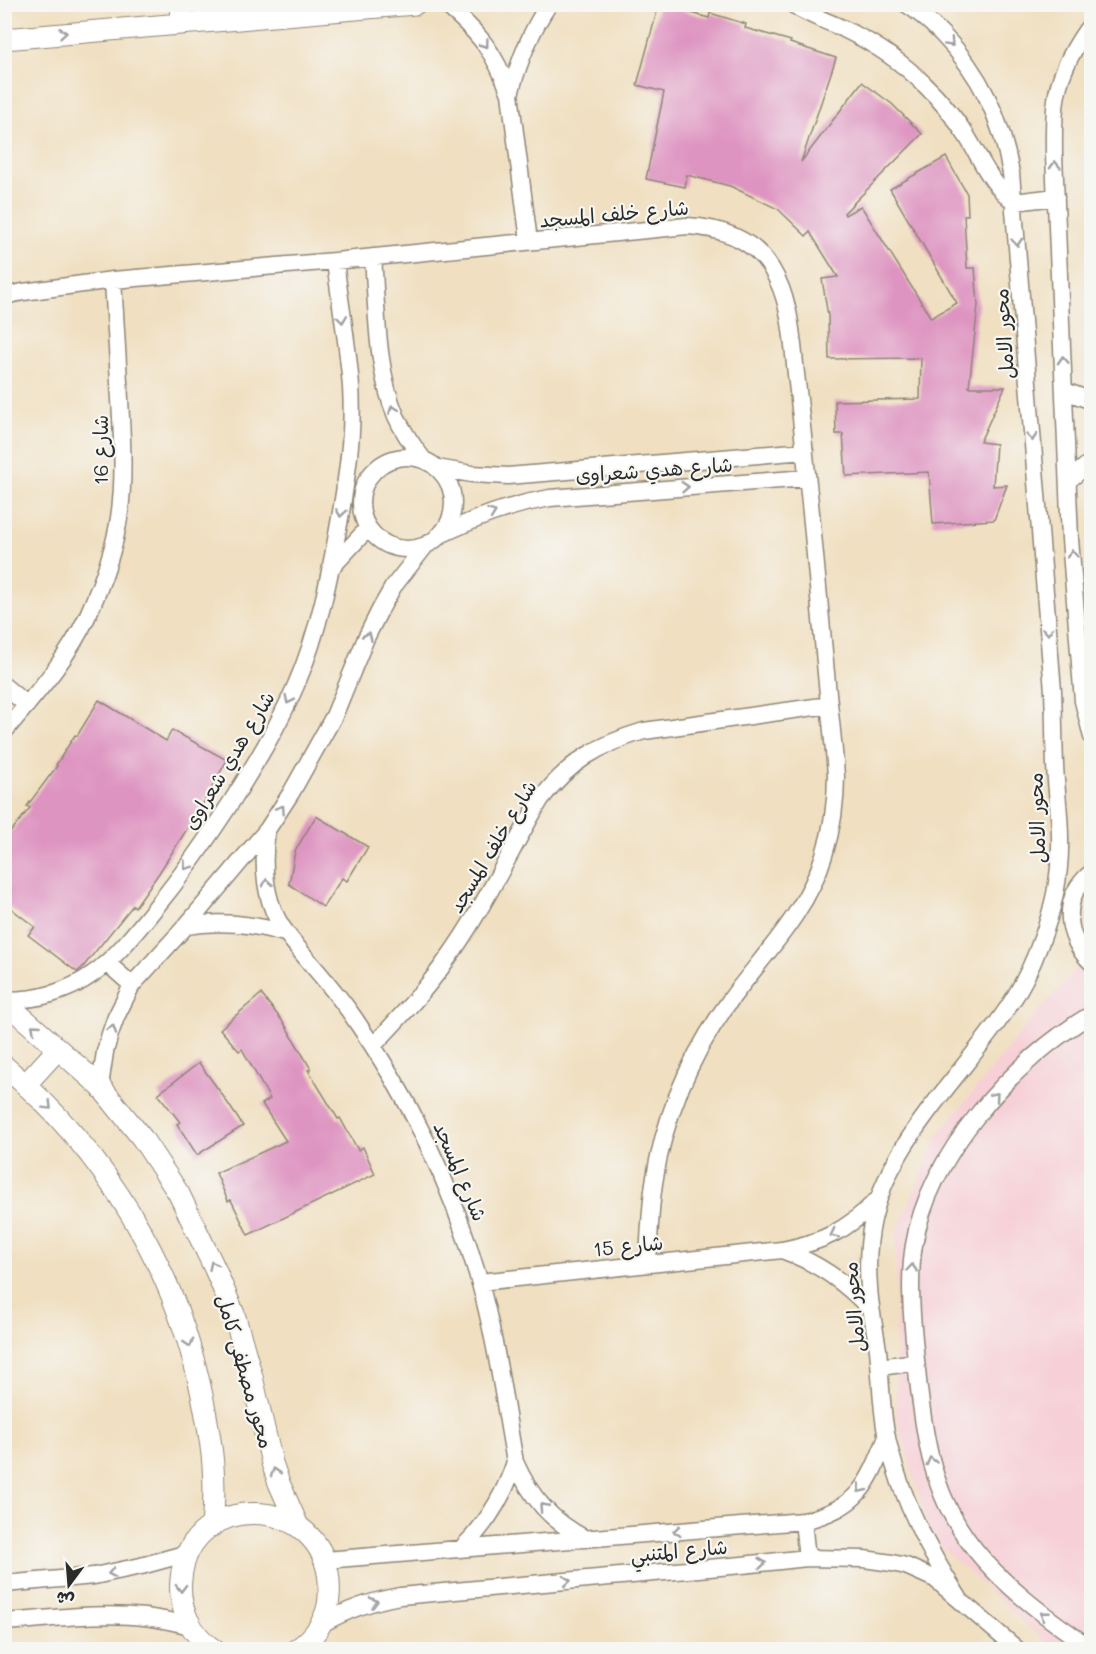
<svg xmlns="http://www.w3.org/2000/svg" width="1096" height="1654" font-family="Mali,'Playpen Sans Arabic',sans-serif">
<rect width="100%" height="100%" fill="#f6f6f2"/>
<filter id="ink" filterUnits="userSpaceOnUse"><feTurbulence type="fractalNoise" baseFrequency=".0167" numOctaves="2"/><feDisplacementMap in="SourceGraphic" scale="12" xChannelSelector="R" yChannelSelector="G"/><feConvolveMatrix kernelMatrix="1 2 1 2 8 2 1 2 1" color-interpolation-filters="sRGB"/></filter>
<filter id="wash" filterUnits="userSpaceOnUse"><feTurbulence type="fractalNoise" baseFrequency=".008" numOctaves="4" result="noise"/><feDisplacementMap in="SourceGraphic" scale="24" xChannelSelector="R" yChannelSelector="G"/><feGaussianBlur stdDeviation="1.35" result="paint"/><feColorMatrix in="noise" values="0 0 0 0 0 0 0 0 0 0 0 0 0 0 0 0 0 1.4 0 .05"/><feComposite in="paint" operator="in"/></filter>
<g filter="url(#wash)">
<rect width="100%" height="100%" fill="#f0dfc0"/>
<path fill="#f6cfd7" d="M1091,953v696h-38l-111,-101 -9,-2 -37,-130v-183l43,-99 92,-114z"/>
<g id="blocks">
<path fill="#de94c1" d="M659,4l50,14 1,-5 36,11 -1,4 46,13 -1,2 46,15 -35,104 61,-80 30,22 30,30 -78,79 1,2 16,-9 70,112 26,-15 -67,-114 56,-32 21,37 1,21h-4l3,53h8l3,37 -9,82h36l-25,55 16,2 -3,42 14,-1 -13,35 -61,4 -4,-52 -83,4 -3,-42h-7l-1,-33 85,-2 1,-41 -92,1 -1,-43 -6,-37 16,-2 -28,-45 -4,4 -28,-27 -48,-23 -43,-11 -2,12 -39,-8 18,-87 -27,-7z
M99,700l67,41 6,-11 55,30 -26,47 -42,66 -24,34 -2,-2 -50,62 -6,5 -49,-37 7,-8 -31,-24v-63l26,-32 -3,-2 30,-40 -1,-1 19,-30 2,1z
M316,816l52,31 -21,34 -5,-3 -19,29 -34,-23 6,-33z
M261,994l23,29 27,46 -3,1 30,49 2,-1 18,32 5,-3 12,27 -127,61 -17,-35 -3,1 -12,-28 70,-32 -24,-37 8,-5 -28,-50 -3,2 -19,-22z
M199,1063l22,30 22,33 -46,29 -20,-31 3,-2 -22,-28z"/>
</g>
</g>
<g filter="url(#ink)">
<use href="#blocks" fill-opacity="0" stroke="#8e8576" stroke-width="1.5"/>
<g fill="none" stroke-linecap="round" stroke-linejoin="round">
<defs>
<path id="minor" d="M445,4c34,29 50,48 65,90l19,147
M792,4c17,12 36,17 54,26 29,14 56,32 79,55 16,15 29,32 41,50 17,27 22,46 48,67l42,-5
M906,4c13,8 25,19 36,30 39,40 59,84 69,139l42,518c1,24 1,49 2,74 1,24 5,49 5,73 1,35 -7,73 -20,106 -8,22 -20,46 -33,65 -34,50 -78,94 -108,146 -25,42 -34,84 -30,132 1,21 6,42 9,63 3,29 3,60 9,88 13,58 40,111 72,160
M1092,23c-15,18 -31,48 -35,71 -4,20 -3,41 -3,61l16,384 13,162 9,36
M510,94c9,-33 20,-62 39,-90
M373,257c4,51 3,113 23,159 7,16 17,30 27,43
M4,296l19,-4 90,-12 222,-19 352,-35c34,2 66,13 84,42 20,32 21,70 25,106 6,50 11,99 16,149 5,54 10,107 15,161 3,30 7,61 9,92 0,26 -4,54 -12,79 -17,57 -59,98 -93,144 -40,55 -67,117 -77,184 -4,27 -5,54 -6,81
M1065,391l27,10
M361 503a46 46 0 1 1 92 0a46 46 0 1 1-92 0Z
M437,468l35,6 36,2 297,-25
M1069,480l23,-19
M438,536c38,-18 71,-31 112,-38l257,-20
M332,567l36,-39
M4,686l23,19
M4,732c30,-36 63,-72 83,-115 14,-31 27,-65 32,-99 6,-40 3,-80 1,-119 -2,-40 -5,-79 -7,-119
M267,830c-5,35 -3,75 20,104 21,28 45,52 65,81 57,81 100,170 127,265 17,59 25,121 36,182 16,36 36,59 71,77
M1092,872c-32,25 -27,66 0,91
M186,926c35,-6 65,-2 99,7
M107,963l25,22
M4,1000c82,1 113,-45 160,-103 24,-30 45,-61 66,-93 24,-38 48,-77 66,-119 23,-53 34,-110 44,-167 7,-42 14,-87 11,-131 -3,-42 -11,-84 -16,-126
M1092,1014c-78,46 -163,140 -178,231 -7,40 0,94 4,135 6,52 13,103 41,147 30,49 86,90 133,122
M373,1046c26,-28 53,-56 75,-88 36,-50 62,-107 93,-159 29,-38 59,-55 103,-68l185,-26
M100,1086l5,-34 5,-18 6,-17 16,-32 54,-59 81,-96 24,-37 43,-77 32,-78 14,-28 13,-23 33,-42
M782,1250c36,13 63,32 89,60
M480,1282l302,-32c41,-8 64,-19 94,-49
M880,1367l36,-5
M803,1521l4,37
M461,1549c26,-25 43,-53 54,-87
M325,1560l478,-39c56,-14 64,-34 84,-84
M4,1584l90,-8 47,-10 47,-13
M4,1622c47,-3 94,-10 141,-5 15,2 30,5 46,9
M320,1625c26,-15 51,-24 80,-29l342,-31 65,-7 57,1 28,4 14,3 29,13 83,71"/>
<path id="tertiary" d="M181,4l1,19
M4,39l411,-35
M4,1001l96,85 42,52 37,56 36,75 19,45 18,63 20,86 7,20 19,43
M4,1066c102,85 173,204 199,334 9,45 14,79 9,126
M26,1084l32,-35
M214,1650c-24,-16 -36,-43 -33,-71 8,-94 156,-86 148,18 -1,21 -15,42 -33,53"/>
</defs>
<use href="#minor" stroke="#8e8576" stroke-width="19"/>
<use href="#tertiary" stroke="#8e8576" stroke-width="23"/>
<use href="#minor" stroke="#fff" stroke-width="16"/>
<use href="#tertiary" stroke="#fff" stroke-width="21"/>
</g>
<defs><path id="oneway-chevron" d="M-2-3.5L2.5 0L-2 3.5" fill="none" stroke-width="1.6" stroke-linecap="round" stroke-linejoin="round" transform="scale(1.5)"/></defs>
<g stroke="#a0a0a0">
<use href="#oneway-chevron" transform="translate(63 33) rotate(-5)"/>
<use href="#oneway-chevron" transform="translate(950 43) rotate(47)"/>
<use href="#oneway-chevron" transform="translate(485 44) rotate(53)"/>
<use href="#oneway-chevron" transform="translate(1055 165) rotate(-92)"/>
<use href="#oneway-chevron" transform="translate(1017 242) rotate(85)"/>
<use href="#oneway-chevron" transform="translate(342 319) rotate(83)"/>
<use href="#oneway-chevron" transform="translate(1063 360) rotate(-93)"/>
<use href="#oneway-chevron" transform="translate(393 409) rotate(-111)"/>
<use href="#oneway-chevron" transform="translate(1032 437) rotate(85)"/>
<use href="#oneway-chevron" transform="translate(685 487) rotate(-4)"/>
<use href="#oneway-chevron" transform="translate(341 513) rotate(99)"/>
<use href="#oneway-chevron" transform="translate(492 513) rotate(-20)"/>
<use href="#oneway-chevron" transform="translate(1072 554) rotate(-95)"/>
<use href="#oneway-chevron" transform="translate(1048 631) rotate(85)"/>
<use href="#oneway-chevron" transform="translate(368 636) rotate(-66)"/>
<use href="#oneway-chevron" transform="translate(289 700) rotate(116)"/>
<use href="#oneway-chevron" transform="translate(281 809) rotate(-56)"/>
<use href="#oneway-chevron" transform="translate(187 866) rotate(126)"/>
<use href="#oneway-chevron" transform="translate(267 883) rotate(-100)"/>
<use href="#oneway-chevron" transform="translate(35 1028) rotate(-139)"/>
<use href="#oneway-chevron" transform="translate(112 1029) rotate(-71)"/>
<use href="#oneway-chevron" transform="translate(995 1096) rotate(-49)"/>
<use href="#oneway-chevron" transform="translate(48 1106) rotate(45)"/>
<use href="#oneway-chevron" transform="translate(834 1234) rotate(153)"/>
<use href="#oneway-chevron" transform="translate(213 1265) rotate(-115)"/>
<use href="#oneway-chevron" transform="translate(912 1268) rotate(-85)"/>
<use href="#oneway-chevron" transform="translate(189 1343) rotate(73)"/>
<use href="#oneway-chevron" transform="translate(931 1461) rotate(-105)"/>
<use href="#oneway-chevron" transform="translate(275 1472) rotate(-108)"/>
<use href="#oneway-chevron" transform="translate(861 1489) rotate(129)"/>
<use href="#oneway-chevron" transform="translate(543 1507) rotate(-132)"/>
<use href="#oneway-chevron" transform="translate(677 1531) rotate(175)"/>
<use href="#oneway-chevron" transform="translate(762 1563) rotate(-7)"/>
<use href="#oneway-chevron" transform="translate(112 1573) rotate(169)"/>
<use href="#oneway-chevron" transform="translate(567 1581) rotate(-5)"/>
<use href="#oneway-chevron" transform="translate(181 1588) rotate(89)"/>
<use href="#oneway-chevron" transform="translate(374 1602) rotate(-14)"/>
<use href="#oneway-chevron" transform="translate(1044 1615) rotate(-141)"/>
</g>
</g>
<g text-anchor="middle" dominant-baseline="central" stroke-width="4.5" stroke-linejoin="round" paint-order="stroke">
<g font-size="20" fill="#2b2b2b" stroke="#f6f6f2">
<text transform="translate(614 213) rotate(-5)">شارع خلف المسجد</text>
<text transform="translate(1003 334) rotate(-94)">محور الامل</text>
<text transform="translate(100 450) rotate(-90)">شارع 16</text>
<text transform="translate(654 469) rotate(-4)">شارع هدي شعراوى</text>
<text transform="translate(228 760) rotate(-59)">شارع هدي شعراوى</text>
<text transform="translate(1036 818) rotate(-92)">محور الامل</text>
<text transform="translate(492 846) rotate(-59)">شارع خلف المسجد</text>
<text transform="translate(461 1171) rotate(67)">شارع المسجد</text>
<text transform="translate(628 1245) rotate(-6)">شارع 15</text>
<text transform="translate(853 1307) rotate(-95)">محور الامل</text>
<text transform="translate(246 1371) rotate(74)">محور مصطفى كامل</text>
<text transform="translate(679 1550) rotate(-5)">شارع المتنبي</text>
</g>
</g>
<rect width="1096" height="1654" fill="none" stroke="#f6f6f2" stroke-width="24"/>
<g transform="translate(69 1585) rotate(196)" stroke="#f6f6f2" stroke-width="4.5" paint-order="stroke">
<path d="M0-4.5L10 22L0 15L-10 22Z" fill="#2b2b2b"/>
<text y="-9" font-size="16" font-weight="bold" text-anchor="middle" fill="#2b2b2b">ش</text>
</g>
</svg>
